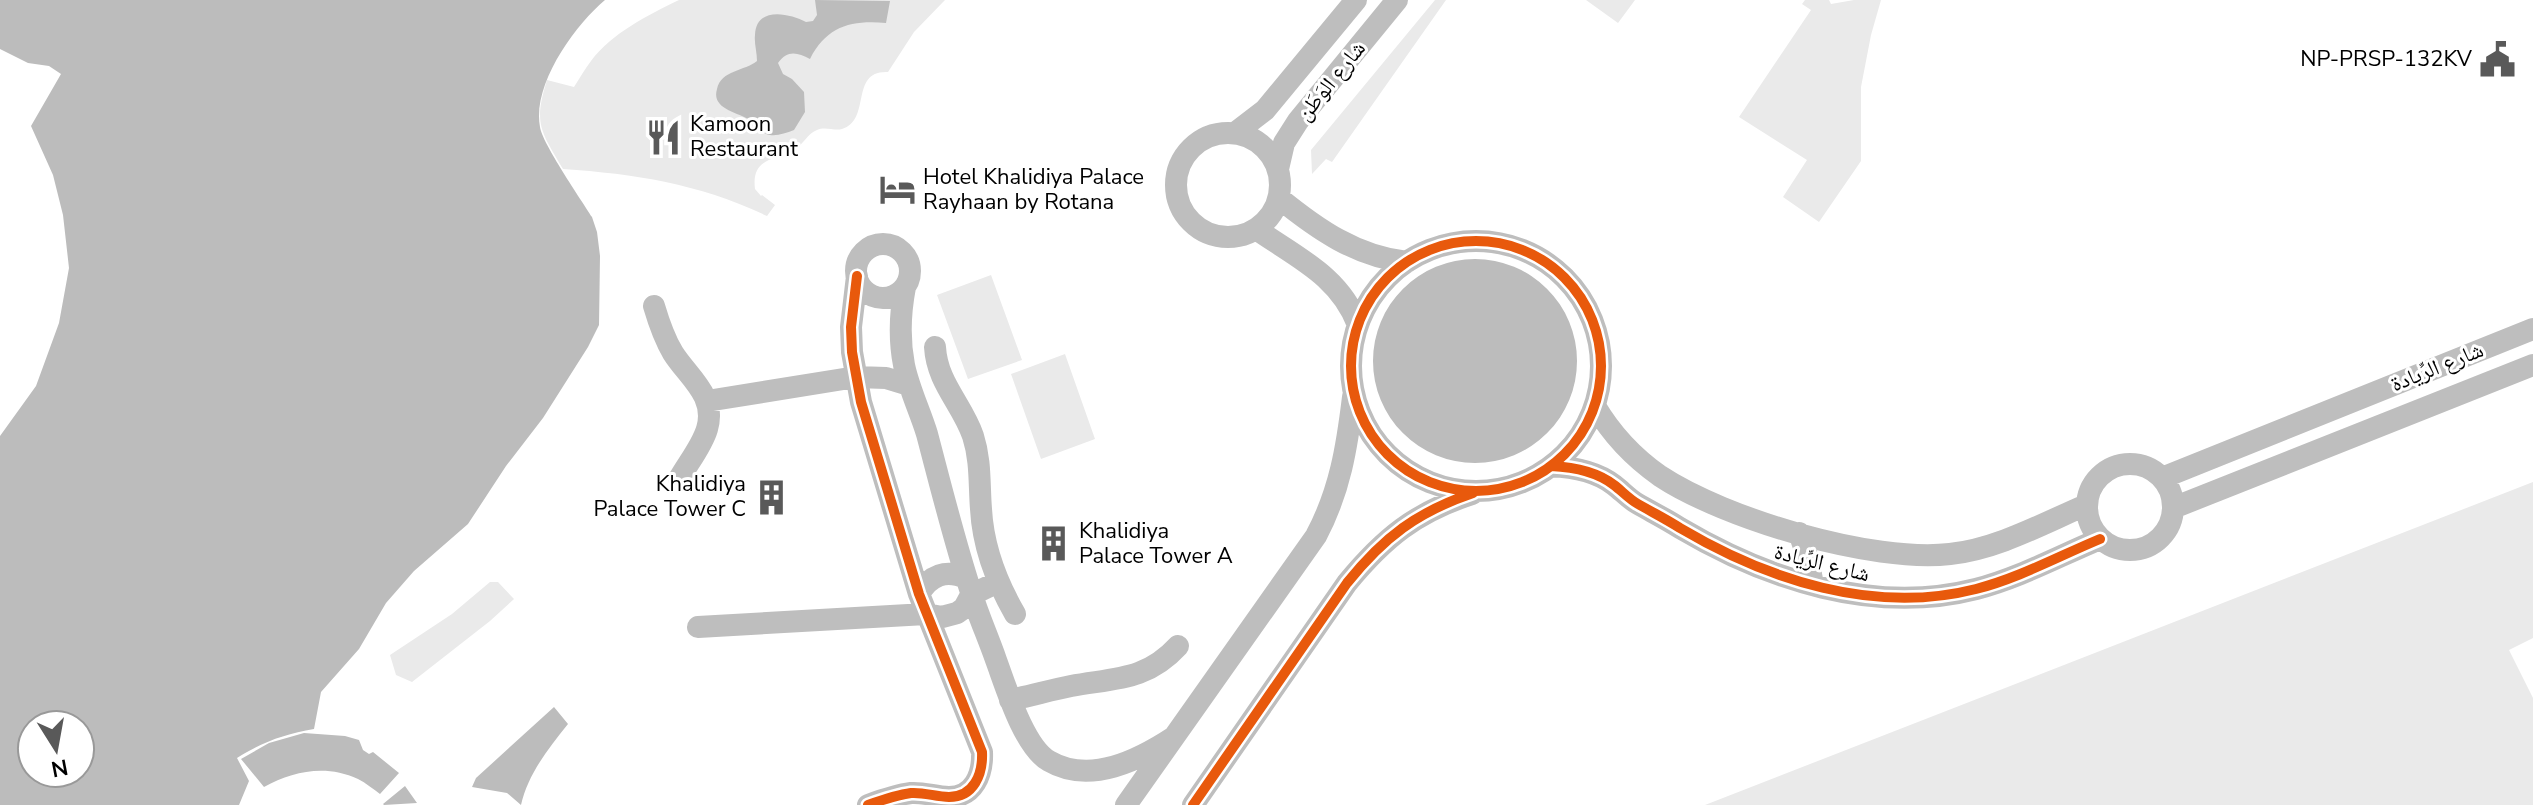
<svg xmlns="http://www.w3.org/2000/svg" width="2533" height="805" font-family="'Nunito Sans','Noto Naskh Arabic',sans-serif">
<rect width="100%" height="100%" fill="#fff"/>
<path fill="#eaeaea" d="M679,0h266l-31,32 -26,40c-39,-2 -16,48 -46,57 -8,2 -17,-3 -25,1 -10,4 -14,15 -23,20 -19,10 -43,8 -39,39l6,7 1,-1 13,10 -8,11c-67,-32 -131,-42 -204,-47 -22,-38 -30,-45 -16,-89l27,7c5,-8 11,-18 17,-26 21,-28 57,-46 88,-61z
M1435,0h11l-114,162 -6,-3 -14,15 -1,-24z
M1586,0h49l-17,23z
M1805,0h24l2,4 23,-4h27l-10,35 -10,52v74l-42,61 -36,-25 24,-37 -68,-43 72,-107 -9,-6z
M991,275l31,85 -54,19 -31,-84z
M1065,354l30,85 -54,20 -30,-85z
M2533,482v156l-24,12 24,48v107h-828z
M490,582h8l16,17 -24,22 -78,61 -16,-7 -6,-20 62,-41z"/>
<path fill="#bcbcbc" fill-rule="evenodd" d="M0,0h605c-31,26 -73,85 -65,127 2,16 42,74 52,90l5,15 3,24 -1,69 -11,22 -45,71 -37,48 -38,58 -54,47 -28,32 -27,46 -38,43 -7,37c-29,5 -52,13 -77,29l12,23 -10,24h-239v-369l36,-50 23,-63 10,-55 -6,-53 -10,-40 -22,-49 30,-52 -12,-8 -21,-3 -28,-14zM32,725h48v48h-48z
M815,0l75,1 -4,22c-35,-3 -59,3 -76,36 -13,-7 -23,-9 -32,4l5,11 9,5 12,13 1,20 -11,18c-8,3 -16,6 -24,5 -10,-2 -13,-10 -20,-15 -13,-8 -39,-11 -33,-31 4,-19 28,-18 40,-28 0,-9 -3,-18 -2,-26 1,-29 34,-22 51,-13l7,-1 4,-6z
M1373 361a102 102 0 1 1 204 0a102 102 0 1 1-204 0Z
M554,707l14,17c-20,25 -40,50 -47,81l-14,-12 -35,-6 4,-9z
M304,733l41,3 14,4 4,10 6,4 4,-2 26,21 -19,21c-7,-5 -14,-11 -22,-15 -32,-15 -65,-8 -94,8l-23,-28 28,-16z
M405,786l12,17 -33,2 -1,-1z"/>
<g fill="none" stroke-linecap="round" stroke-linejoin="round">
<path stroke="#bebebe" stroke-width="22" d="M1235,133l30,-23 91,-110
M1176 185a52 52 0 1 1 104 0a52 52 0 1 1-104 0Z
M1278,169l6,-26 14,-22 99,-121
M1279,198c38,31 78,59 128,64
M1256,229c40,28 84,47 102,96
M1351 366a125 125 0 1 1 250 0a125 125 0 1 1-250 0Z
M856 271a27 27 0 1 1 54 0a27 27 0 1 1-54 0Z
M857,276l-6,51 1,25 9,50 58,192 63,158c1,22 -8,45 -33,45 -13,0 -25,-5 -38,-4 -15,2 -29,7 -43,12
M905,287c-5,26 -6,52 -1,78 5,24 16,46 23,69 14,53 27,106 44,158 7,23 17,45 25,68 10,27 28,87 53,101 41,24 90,-1 125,-24
M654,306c5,17 10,32 19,47 15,24 44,43 34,76 -5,17 -19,34 -28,50
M935,347c2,36 27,57 38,89 8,25 6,48 8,73 2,38 15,72 34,105
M707,401l149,-24 30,1 23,7
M1595,406c17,29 38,51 65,70 65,43 213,87 290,78 47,-5 92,-30 136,-49
M2087 507a43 43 0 1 1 86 0a43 43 0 1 1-86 0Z
M1551,466c22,1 45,5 63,19 8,6 15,14 24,19 14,8 28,15 42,24 88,52 194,87 296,61 43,-11 83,-33 124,-50
M2162,478l371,-149
M2173,508l360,-143
M1799,533l9,25 5,27
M919,594c11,-19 27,-25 47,-16
M698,627l228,-13 16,3 15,-4 7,-5 7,-13 27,-13
M1010,700c20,-4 41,-10 61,-14 43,-8 75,-5 107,-40
M1126,805l190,-269c24,-45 31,-89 37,-139
M1193,805l154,-222c37,-45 69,-71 125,-89"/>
<defs>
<path id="cycleway" d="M1351 366a125 125 0 1 1 250 0a125 125 0 1 1-250 0Z
M857,276l-6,51 1,25 9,50 58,192 63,158c1,22 -8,45 -33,45 -13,0 -25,-5 -38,-4 -15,2 -29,7 -43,12
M1551,466c22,1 45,5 63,19 8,6 15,14 24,19 14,8 28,15 42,24 88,52 194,87 296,61 43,-11 83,-33 124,-50
M1193,805l154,-222c37,-46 70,-71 126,-90"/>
</defs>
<use href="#cycleway" stroke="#fff" stroke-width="15"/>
<use href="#cycleway" stroke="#e8590c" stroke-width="10"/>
</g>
<defs>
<symbol id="civic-bare" viewBox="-9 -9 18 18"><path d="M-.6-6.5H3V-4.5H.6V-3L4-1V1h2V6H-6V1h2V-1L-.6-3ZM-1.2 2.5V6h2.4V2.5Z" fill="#595959" stroke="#fff" stroke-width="2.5" paint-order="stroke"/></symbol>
<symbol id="restaurant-bare" viewBox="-9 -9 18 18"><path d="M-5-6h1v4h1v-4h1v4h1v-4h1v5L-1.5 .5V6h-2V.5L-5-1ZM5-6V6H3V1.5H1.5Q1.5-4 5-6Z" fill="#595959" stroke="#fff" stroke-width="2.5" paint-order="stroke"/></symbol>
<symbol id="hotel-bare" viewBox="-9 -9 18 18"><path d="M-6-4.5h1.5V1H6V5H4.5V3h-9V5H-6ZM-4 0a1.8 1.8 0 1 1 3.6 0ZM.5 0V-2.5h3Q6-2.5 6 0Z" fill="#595959" stroke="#fff" stroke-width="2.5" paint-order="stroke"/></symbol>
<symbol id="building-bare" viewBox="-9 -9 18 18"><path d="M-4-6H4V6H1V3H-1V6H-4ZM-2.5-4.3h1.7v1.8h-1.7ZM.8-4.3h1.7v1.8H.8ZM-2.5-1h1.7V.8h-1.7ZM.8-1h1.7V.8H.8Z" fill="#595959" stroke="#fff" stroke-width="2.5" paint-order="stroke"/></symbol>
</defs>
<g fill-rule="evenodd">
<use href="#civic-bare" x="2472" y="34" width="51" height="51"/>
<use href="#restaurant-bare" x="638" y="112" width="51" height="51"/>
<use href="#hotel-bare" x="872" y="164" width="51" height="51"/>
<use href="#building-bare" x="746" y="472" width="51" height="51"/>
<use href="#building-bare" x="1028" y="518" width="51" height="51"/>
</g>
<g text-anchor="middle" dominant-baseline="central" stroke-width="6" stroke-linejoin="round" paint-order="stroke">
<g font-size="22" fill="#000" stroke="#fff" text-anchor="start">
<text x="2472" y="59" text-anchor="end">NP-PRSP-132KV</text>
<text x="690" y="124">Kamoon<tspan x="690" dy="25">Restaurant</tspan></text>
<text x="923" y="177">Hotel Khalidiya Palace<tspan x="923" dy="25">Rayhaan by Rotana</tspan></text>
<text x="746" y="484" text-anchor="end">Khalidiya<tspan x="746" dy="25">Palace Tower C</tspan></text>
<text x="1079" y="531">Khalidiya<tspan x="1079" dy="25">Palace Tower A</tspan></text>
</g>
<g font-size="22" fill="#000" stroke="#fff">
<text transform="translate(1331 81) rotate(-51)">شارع الوَطَن</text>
<text transform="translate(2437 367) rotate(-22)">شارع الرِّيادة</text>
<text transform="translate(1822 563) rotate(14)">شارع الرِّيادة</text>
</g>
</g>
<g transform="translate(56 749) rotate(169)"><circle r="38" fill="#ffffff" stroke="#999999" stroke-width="2"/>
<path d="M0-6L14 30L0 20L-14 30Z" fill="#595959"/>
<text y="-12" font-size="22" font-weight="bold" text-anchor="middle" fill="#000000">N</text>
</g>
</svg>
